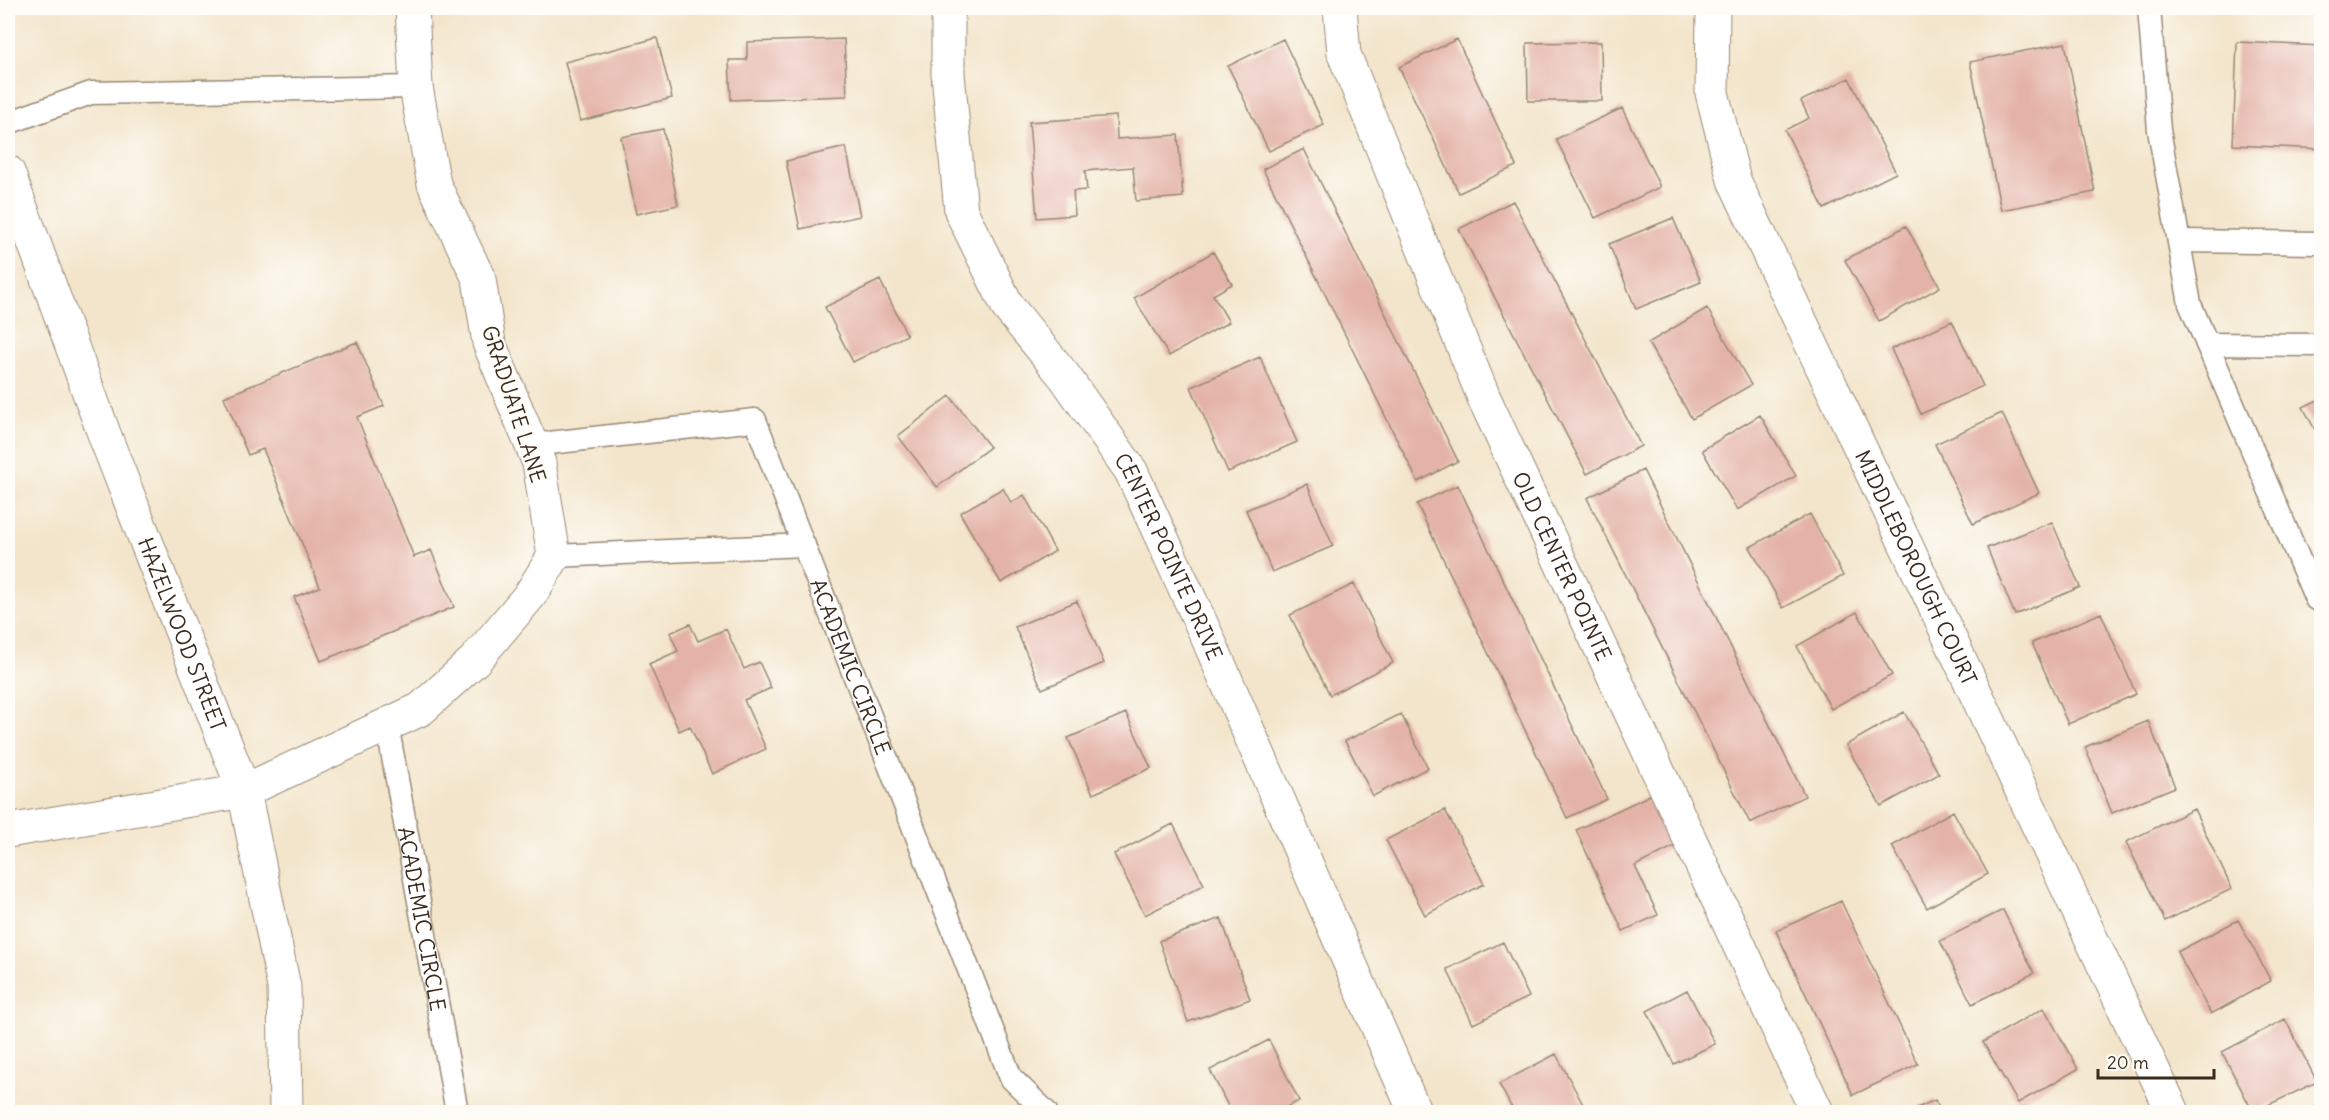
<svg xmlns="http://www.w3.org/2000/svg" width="2329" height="1120" font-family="Delius,sans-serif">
<rect width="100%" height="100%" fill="#fdfcf7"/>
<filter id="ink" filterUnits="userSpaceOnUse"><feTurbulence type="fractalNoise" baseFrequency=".0167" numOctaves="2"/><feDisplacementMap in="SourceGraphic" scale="12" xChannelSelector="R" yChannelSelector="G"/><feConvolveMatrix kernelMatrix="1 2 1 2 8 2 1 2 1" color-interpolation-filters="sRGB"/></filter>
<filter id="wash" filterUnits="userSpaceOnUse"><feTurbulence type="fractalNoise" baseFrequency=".008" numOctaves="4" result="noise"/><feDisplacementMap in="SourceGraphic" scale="24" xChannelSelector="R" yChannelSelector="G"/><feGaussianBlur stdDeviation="1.35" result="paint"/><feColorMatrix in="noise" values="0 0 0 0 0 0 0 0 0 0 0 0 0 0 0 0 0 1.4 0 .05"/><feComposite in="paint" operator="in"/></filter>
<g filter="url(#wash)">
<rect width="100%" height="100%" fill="#f3e5cb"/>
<g id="blocks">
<path fill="#e4b3a7" d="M657,38l15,60 -92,23 -15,-59z
M844,39l3,57 -116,4 -2,-40h18v-18z
M1283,39l41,86 -55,26 -41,-85z
M1457,39l59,127 -57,27 -60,-126z
M1601,42l1,59h-74l-1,-58z
M2237,42l85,4v103l-89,-4z
M2065,43l30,149 -94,18 -31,-148z
M1849,78l47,95 -72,36 -39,-79 24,-12 -8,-17z
M1622,108l38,79 -65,31 -39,-79z
M1116,116l1,23 61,-4 5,62 -47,4 -3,-34 -48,4 2,19 -14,1 2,24 -38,3 -8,-96z
M663,129l15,76 -42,9 -15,-77z
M846,147l14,69 -60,13 -14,-68z
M1304,149l154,312 -40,21 -155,-313z
M1513,201l128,245 -54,28 -128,-245z
M1673,218l28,64 -65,27 -27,-65z
M1906,226l34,61 -61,34 -34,-61z
M1213,252l19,32 -19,11 16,27 -60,34 -35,-58z
M880,280l27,55 -54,27 -28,-55z
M1707,308l44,77 -59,34 -44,-76z
M1952,321l31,65 -62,28 -30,-65z
M357,342l27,64 -27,11 57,140 17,-7 23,57 -133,54 -27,-64 26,-10 -57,-138 -15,6 -24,-58z
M1260,357l37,85 -69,30 -37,-85z
M950,396l40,51 -53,40 -39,-51z
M2322,398v45l-19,-36z
M2002,413l37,80 -66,31 -38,-80z
M1760,415l36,61 -59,34 -35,-60z
M1643,470l162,326 -55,27 -163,-325z
M1307,484l26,62 -61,26 -26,-62z
M1458,485l149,314 -40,19 -150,-314z
M1003,488l8,15 13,-8 31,56 -54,32 -41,-70z
M1810,514l33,62 -60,32 -33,-61z
M2052,522l28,65 -65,28 -28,-67z
M1354,584l39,79 -63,32 -40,-80z
M1077,601l27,62 -62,26 -27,-62z
M1857,612l35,63 -61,34 -34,-63z
M2101,613l35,81 -68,30 -36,-81z
M690,624l8,17 28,-12 18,40 15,-7 12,26 -27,12 22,49 -54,25 -22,-48 -11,5 -30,-67 29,-13 -8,-18z
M1904,712l35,62 -58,32 -35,-61z
M1126,713l25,55 -58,26 -25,-56z
M1401,714l27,54 -55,28 -28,-55z
M2148,721l27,66 -63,26 -27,-66z
M1663,789l24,51 -52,26 23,49 -35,16 -47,-101z
M2194,809l38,80 -67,32 -39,-79z
M1445,810l39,74 -59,31 -39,-75z
M1953,811l35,63 -61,34 -35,-62z
M1173,824l31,61 -59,30 -31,-61z
M1841,901l77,163 -65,31 -77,-164z
M2003,910l31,63 -62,31 -32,-63z
M1221,918l29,81 -62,23 -29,-81z
M2238,920l33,61 -60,33 -34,-62z
M1503,942l26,55 -56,27 -26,-55z
M1687,990l28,54 -41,20 -27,-53z
M2044,1008l34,61 -60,34 -35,-61z
M2285,1019l32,63 -64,30 -31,-60z
M1269,1040l30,61 -23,11h-45l-21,-42z
M1556,1054l31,58h-73l-15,-28z
M1935,1100l6,12h-33z"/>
</g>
</g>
<g filter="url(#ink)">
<use href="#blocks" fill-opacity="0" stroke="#978874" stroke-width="1.5"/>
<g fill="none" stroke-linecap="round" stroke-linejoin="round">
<defs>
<g id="service">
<path d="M2149,8l10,122 31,174 126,295 6,-3"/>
<path d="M8,123l83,-30 325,-6"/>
<path d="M2179,241l143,2"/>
<path d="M2207,344l115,1"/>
<path id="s1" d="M531,445l224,-25 256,658 35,34"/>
<path d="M554,556l250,-11"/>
<path id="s2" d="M387,724l70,388"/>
</g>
<g id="minor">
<path id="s3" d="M948,8v66l13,137 47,96 57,70 66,94 74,161 210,480"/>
<path id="s4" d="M1340,8l4,46 140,344 333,714"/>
<path id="s5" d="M1713,8l-1,85 22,87 439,932"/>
<path id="s6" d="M8,172l98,267 138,352 40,196 2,125"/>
<path d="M8,831l236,-40 177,-82 54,-49 55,-65 24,-39 -15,-93 -50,-120 -10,-64 -45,-95 -18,-97 -4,-79"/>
</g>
</defs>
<use href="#service" stroke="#978874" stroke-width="25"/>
<use href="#minor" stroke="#978874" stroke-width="35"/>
<use href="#service" stroke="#fff" stroke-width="22"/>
<use href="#minor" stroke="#fff" stroke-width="33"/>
</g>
</g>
<g text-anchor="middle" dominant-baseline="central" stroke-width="4.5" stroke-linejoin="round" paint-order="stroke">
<g font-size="21" fill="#3b2a1e" stroke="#fdfcf7">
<text transform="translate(514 404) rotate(72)">GRADUATE LANE</text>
<text stroke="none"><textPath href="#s3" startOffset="609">CENTER POINTE DRIVE</textPath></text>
<text stroke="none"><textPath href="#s4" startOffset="603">OLD CENTER POINTE</textPath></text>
<text stroke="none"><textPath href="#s5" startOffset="603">MIDDLEBOROUGH COURT</textPath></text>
<text stroke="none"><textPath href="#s6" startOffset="494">HAZELWOOD STREET</textPath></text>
<text stroke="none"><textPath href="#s1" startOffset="490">ACADEMIC CIRCLE</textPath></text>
<text stroke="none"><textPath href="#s2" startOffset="198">ACADEMIC CIRCLE</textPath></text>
</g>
</g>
<rect width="2329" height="1120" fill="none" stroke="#fdfcf7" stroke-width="30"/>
<path d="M2098 1069v9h116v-9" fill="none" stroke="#3b2a1e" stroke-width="3"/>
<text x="2107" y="1069" font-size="18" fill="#3b2a1e" stroke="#fdfcf7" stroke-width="4.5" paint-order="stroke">20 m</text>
</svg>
